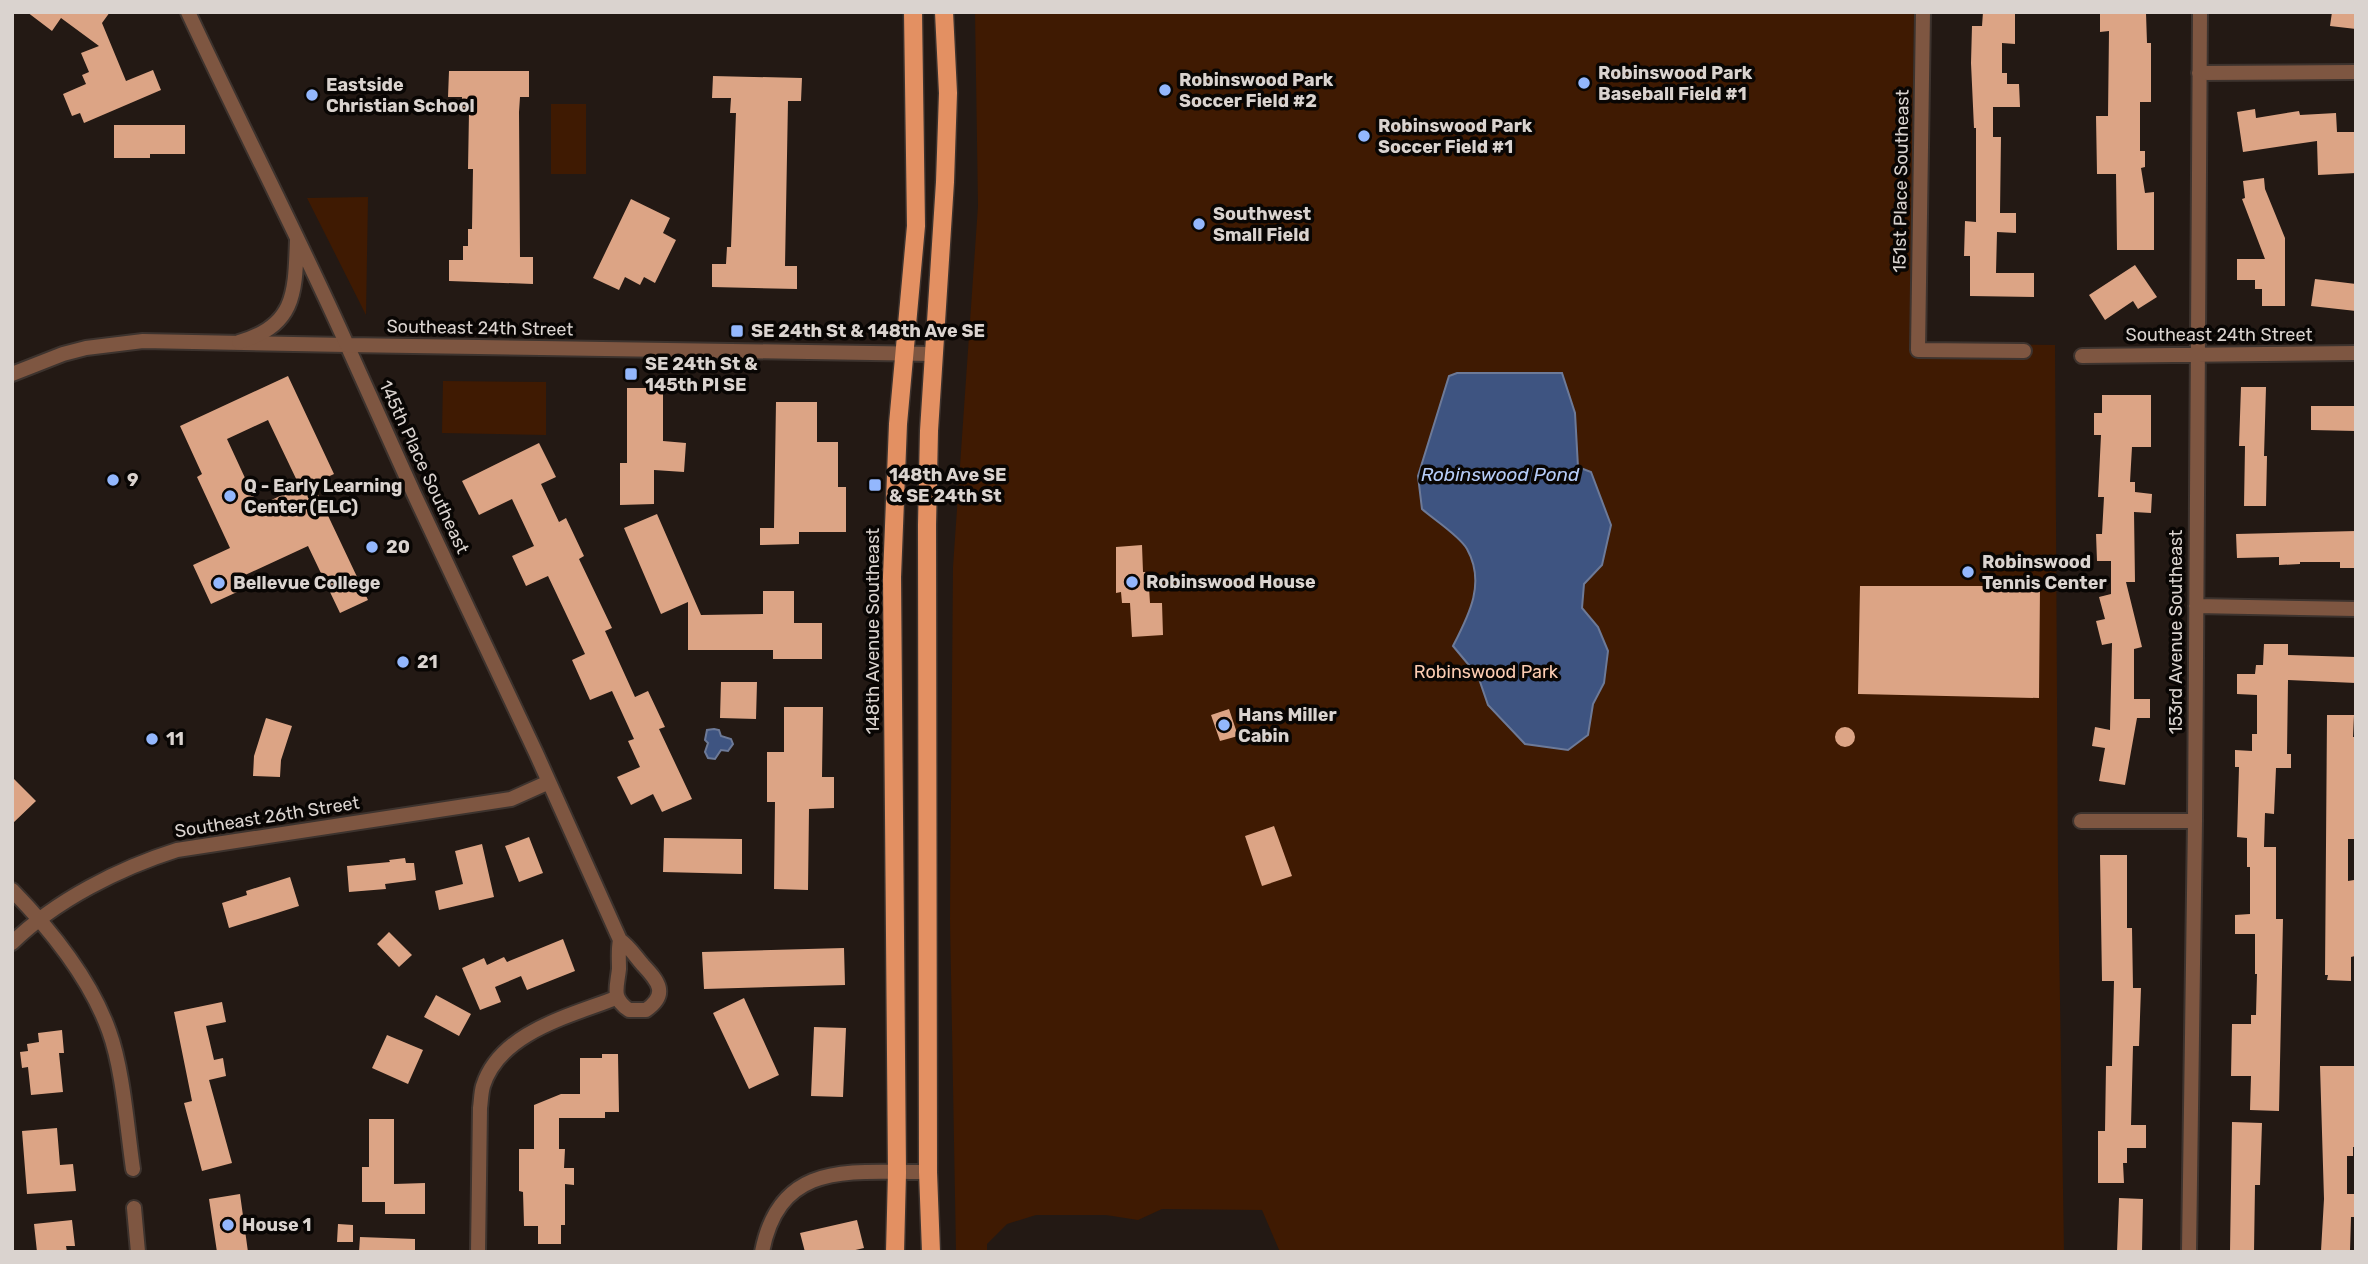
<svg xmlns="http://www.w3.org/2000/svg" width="2368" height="1264" font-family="Rubik,sans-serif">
<rect width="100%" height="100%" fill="#231914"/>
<path fill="#3f1a02" d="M975,12h939l-3,332 144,1 3,528 6,379h-784l-18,-42 -100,-1 -24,11 -32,-5h-70l-29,9 -20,20v8h-31l-6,-333 3,-352 25,-361z
M551,104h35v70h-35z
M368,197l-2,118 -59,-117z
M443,381l103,1v53l-104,-2z"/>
<path fill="#3e5481" stroke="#6d7a98" stroke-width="2" d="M1457,373h105l13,40 3,54 13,5 20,53 -9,40 -18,19 -2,24 16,19 10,24 -4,32 -11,21 -5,31 -20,15 -43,-6 -37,-39 -10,-29 -25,-30c16,-31 33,-63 14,-97 -7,-13 -34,-30 -45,-40l-4,-33 31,-100z
M714,729l5,1 2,6 10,3 2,5 -5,7 -7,-1 -6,9 -7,-1 -3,-6 3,-9 -3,-3 2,-10z"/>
<path fill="#dca485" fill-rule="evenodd" d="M27,12h83l-8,11 24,58 27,-11 8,20 -77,33 -4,-10 -8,3 -9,-22 23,-10 -4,-9 7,-3 -8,-19 18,-7 -38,-28 -9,13z
M1983,12h32v32l-13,-1v30h5v11h12l1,23h-27v30h8l-1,76h16v20l-19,-1 -1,41h38v24l-64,-1v-40h-6l1,-35 11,1v-94h-2l-3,-65 1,-37h10z
M2100,12l46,1 1,30h4v59h-11v49h5v16l-4,1 4,25 9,-1v58h-37l-1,-76h-19l-1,-58h12l1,-85 -9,1z
M2332,12h24v17l-26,-3z
M449,71h80v26h-9l-1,15 1,145h13v27l-84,-3v-21h14v-14h5v-17h4l1,-60h-5l1,-57h-8l1,-15h-14z
M713,76l89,2 -1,23h-13l-3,165h12v23l-85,-2v-23h14l1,-17h4l5,-134h-6l1,-15h-19z
M2255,109l1,9 43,-7 1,4 36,-2 1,19h19v41l-38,2 -1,-34 -74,11 -6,-40z
M114,125h71v29h-35v4h-36z
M2264,178l1,11 20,49v68h-23v-17h-7v-9h-18v-21h28l-23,-60 3,-1 -2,-17z
M631,199l39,19 -7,15 13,7 -21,43 -11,-6 -4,8 -15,-8 -6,13 -26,-12z
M2135,265l22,32 -19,12 -5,-8 -28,19 -16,-25z
M2315,279l41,5v27l-45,-5z
M288,376l46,98 -21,10 55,116 -28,13 -32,-67 -65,30 5,11 -37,17 -18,-39 37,-17 -33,-71 5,-3 -22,-48zM268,420l32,67 -42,19 -31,-67z
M2241,387h25l-2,69h3l-1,50h-22l1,-60h-6z
M627,388h36v53l23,2 -2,29 -30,-2v34l-34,1v-42h7z
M2102,395h49v52h-19l-2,35h5v10l17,2 -1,19 -17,-1 1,70h-9l16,65 -8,2v50h16v19h-13l-12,67 -26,-4 6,-33 -13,-2 3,-19 15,3 2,-87 -10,2 -6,-24 9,-2 -6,-22 12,-3v-33h-14l-1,-27h6l2,-37h-6l3,-62h-7v-22h8z
M776,402h41v40h21v45h8v45h-47v12l-39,1v-17h14z
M2311,406h45v25l-45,-1z
M539,443l17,34 -15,7 18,38 7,-4 18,38 -5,3 33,69 -7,3 30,66 13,-6 17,36 -6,2 33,70 -30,13 -9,-18 -22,11 -14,-28 23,-10 -12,-26 6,-2 -22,-48 -22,9 -18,-40 13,-6 -37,-78 -22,10 -14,-30 22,-10 -22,-47 -33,16 -17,-34z
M657,514l44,101 62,-1v-23h31v32h28v36h-49v-9h-85v-48l-27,12 -37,-86z
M2356,531v37h-16v-6h-40v2l-21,1v-8l-42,1 -1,-24z
M1142,545l1,27h5l2,31h12l1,32 -31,2 -2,-34h-8l-1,-11 -5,1v-46z
M1860,586h180l-1,112 -181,-4z
M2264,644h24v11l68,2v26l-68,-3 -1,74h4v14h-15l-2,46 -9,-1 -1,34h12v72h7l-4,192 -29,-1 1,-34h-20l1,-52h19v-9h5l1,-41h-2v-40h-20v-19l15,-1v-47h-3v-29l-10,-1 2,-70h-4v-17l17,1v-17h5v-39l-20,-1v-20h18l1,-9h7z
M721,682h36l-1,37 -36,-1z
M784,707h39l-1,70h12v31l-25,1 -1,81 -34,-1 1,-87h-8v-50h17z
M1229,709l9,27 -18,5 -9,-26z
M2327,715h27l-1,22h3v102h-8v42l6,-1v9h2l-1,67 -4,1v24l-24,-1 1,-5h-3z
M266,718l26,8 -11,34 -1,17 -27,-1 1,-20z
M1835 737a10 10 0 1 1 20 0a10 10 0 1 1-20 0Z
M12,777l24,24 -24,23z
M1274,826l18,50 -30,10 -17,-50z
M529,837l14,36 -24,9 -14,-36z
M664,838l78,1v35l-79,-2z
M482,844l12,53 -55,13 -4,-19 28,-7 -8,-33z
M2100,855h27v73h5l1,60h8l-2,58h-6l-2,79h15v23h-19v15h-4l1,20h-26v-52h7l1,-65h6l2,-85h-12z
M405,858l1,5h8l2,17 -31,4 1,5 -37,3 -2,-26 43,-4 -1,-2z
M290,877l9,29 -70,22 -7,-25 25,-8 -1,-4z
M389,932l23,23 -13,12 -22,-23z
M563,939l12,32 -48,19 -6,-14 -26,11 6,15 -21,8 -18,-42 22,-10 3,7 17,-8 3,5z
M844,948l1,37 -141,4 -2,-37z
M436,995l35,19 -12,22 -35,-19z
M744,998l35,77 -30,14 -36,-76z
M222,1002l4,20 -20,4 8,34 9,-2 3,18 -17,4 23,83 -30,8 -18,-68 8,-2 -18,-89z
M814,1027l32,1 -3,69 -32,-1z
M62,1030l2,23h-5l4,39 -32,3 -3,-28 -6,1 -2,-16 8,-1 -1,-7 12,-2 -1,-9z
M387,1035l36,15 -15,34 -36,-16z
M602,1054h16l1,58h-14v6h-46v31h6l-1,19h10v17l-9,-1v41h-4v19h-23v-18h-14l-1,-34 -4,-1v-42h15v-44l27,-11h19v-36h22z
M2320,1066h36v81h-3v9h-6v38h9v23h-5l-1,34h-29l3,-52z
M369,1119h25v65l31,-1v31h-40v-12h-23v-35h7z
M2232,1122l30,1 -2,62h-5l-1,67h-24z
M57,1128l3,37 13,-1 3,27 -49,3 -5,-63z
M240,1194l8,58h-31l-8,-53z
M2119,1198l24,1 -1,53h-25z
M72,1220l3,26h-9l1,6h-30l-3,-28z
M857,1220l7,28 -17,4h-42l-5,-19z
M338,1224l15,1v17h-16z
M360,1237l55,2v13h-56z"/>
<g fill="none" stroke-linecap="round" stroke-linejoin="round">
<defs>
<path id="minor" d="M1923,12l-5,338 106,1
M2199,73l157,-1
M2082,356l274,-3
M12,374l51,-20 23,-6 57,-7 204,4 67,149 122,259 84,187c10,7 15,16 23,25 15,16 26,29 3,45h-17c-18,-12 -12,-22 -10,-41 0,-10 -1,-19 1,-29
M2196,606l160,3
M2081,821h114
M12,890c39,40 78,88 97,141 14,38 18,97 24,138
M12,943c44,-43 108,-75 165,-93l334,-51 38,-17
M134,1208l4,44
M478,1252l2,-144c1,-7 1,-15 3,-22 17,-54 87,-70 133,-88
M762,1252c18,-94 91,-79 166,-80
M2189,1252l6,-431 5,-809"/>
<path id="tertiary" d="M188,12c52,112 109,221 159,333l586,9
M239,342c57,-16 56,-50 58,-102"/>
<path id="primary" d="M895,1252l2,-79 -5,-596 6,-153 18,-198 -3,-214
M931,1252l-3,-80 -1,-647 2,-94 16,-249 3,-89 -4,-81"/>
</defs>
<use href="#minor" stroke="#3d332e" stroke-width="18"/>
<use href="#tertiary" stroke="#3d332e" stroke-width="18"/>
<use href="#primary" stroke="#3d332e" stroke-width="21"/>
<use href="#minor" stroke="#7e5641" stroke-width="14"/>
<use href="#tertiary" stroke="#7e5641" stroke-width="14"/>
<use href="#primary" stroke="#e39062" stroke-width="18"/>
</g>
<g fill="#93b7fd" stroke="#090604" stroke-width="2.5">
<circle cx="1584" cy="83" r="7"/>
<circle cx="1165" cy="90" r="7"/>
<circle cx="312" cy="95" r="7"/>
<circle cx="1364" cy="136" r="7"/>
<circle cx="1199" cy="224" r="7"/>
<rect x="730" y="324" width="14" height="14" rx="3.5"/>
<rect x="624" y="367" width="14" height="14" rx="3.5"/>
<circle cx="113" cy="480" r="7"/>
<rect x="868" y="478" width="14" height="14" rx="3.5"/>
<circle cx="230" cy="496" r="7"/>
<circle cx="372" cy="547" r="7"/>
<circle cx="1968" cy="572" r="7"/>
<circle cx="1132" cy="582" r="7"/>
<circle cx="219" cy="583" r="7"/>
<circle cx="403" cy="662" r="7"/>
<circle cx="1224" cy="725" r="7"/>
<circle cx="152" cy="739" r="7"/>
<circle cx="228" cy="1225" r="7"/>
</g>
<g text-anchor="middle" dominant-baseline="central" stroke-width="7" stroke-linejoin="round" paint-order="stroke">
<g font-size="18" font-weight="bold" fill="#dad3cf" stroke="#090604" text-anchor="start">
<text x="1598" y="73">Robinswood Park<tspan x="1598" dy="21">Baseball Field #1</tspan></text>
<text x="1179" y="80">Robinswood Park<tspan x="1179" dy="21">Soccer Field #2</tspan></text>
<text x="326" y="85">Eastside<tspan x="326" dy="21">Christian School</tspan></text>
<text x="1378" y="126">Robinswood Park<tspan x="1378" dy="21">Soccer Field #1</tspan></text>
<text x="1213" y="214">Southwest<tspan x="1213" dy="21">Small Field</tspan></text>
<text x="751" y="331">SE 24th St &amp; 148th Ave SE</text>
<text x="645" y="364">SE 24th St &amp;<tspan x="645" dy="21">145th Pl SE</tspan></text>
<text x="889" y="475">148th Ave SE<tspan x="889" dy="21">&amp; SE 24th St</tspan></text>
<text x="127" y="480">9</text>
<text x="244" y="486">Q - Early Learning<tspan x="244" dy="21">Center (ELC)</tspan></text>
<text x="386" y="547">20</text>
<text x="1982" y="562">Robinswood<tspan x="1982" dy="21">Tennis Center</tspan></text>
<text x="1146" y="582">Robinswood House</text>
<text x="233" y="583">Bellevue College</text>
<text x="417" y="662">21</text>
<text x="1238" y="715">Hans Miller<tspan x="1238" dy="21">Cabin</tspan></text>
<text x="166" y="739">11</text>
<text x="242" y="1225">House 1</text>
</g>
<g font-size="18" fill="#dad3cf" stroke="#090604">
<text transform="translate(1901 181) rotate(-89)">151st Place Southeast</text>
<text transform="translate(480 328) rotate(1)">Southeast 24th Street</text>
<text x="2219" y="335">Southeast 24th Street</text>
<text transform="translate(424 467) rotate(65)">145th Place Southeast</text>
<text transform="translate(873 631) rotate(-90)">148th Avenue Southeast</text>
<text transform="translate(2176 632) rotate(-90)">153rd Avenue Southeast</text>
<text transform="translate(267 817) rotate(-9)">Southeast 26th Street</text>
</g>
<g font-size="18" fill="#fcccb2" stroke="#090604">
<text x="1486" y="672">Robinswood Park</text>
</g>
<g font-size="19" font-style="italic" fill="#b6ccf7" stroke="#090604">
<text x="1500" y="474">Robinswood Pond</text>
</g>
</g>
<rect width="2368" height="1264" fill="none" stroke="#dad3cf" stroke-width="28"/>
</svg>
